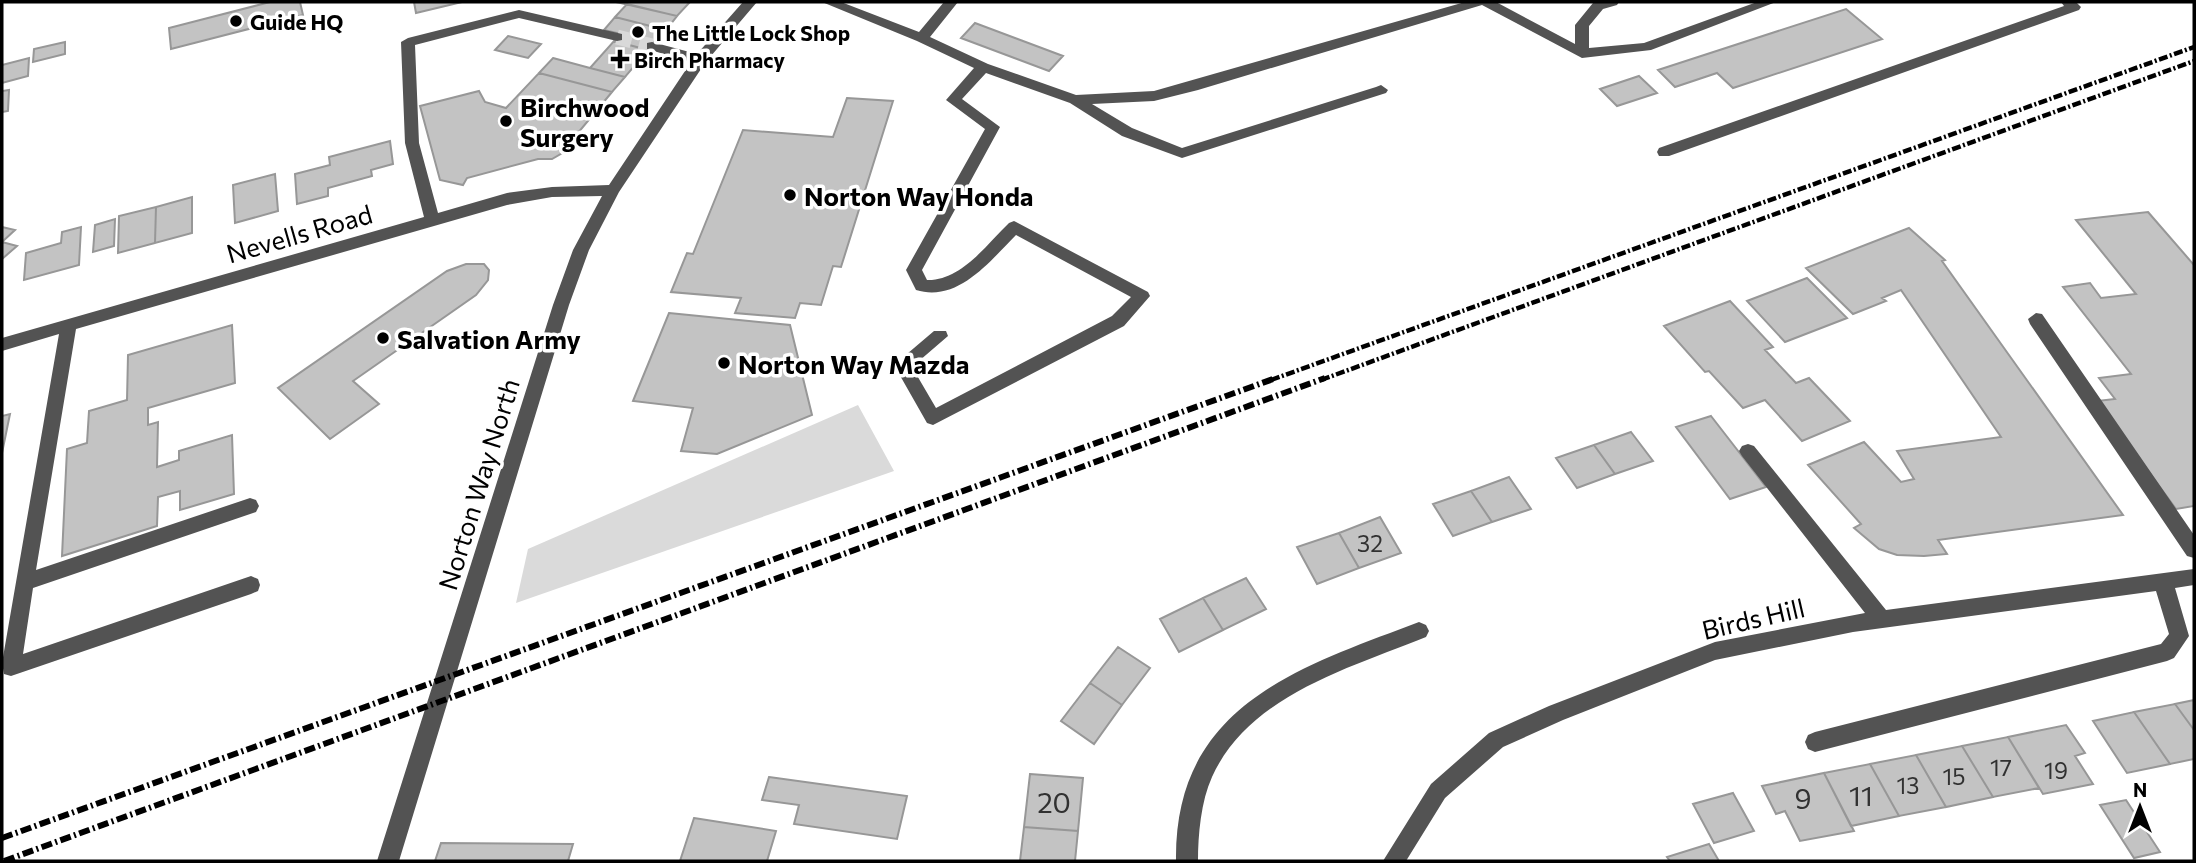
<svg xmlns="http://www.w3.org/2000/svg" width="2196" height="863" font-family="Commissioner,sans-serif">
<rect width="100%" height="100%" fill="#fff"/>
<path fill="#dadada" d="M858,405l36,66 -378,132 12,-54z"/>
<path fill="#c3c3c3" stroke="#979797" stroke-width="2" d="M270,2h30l3,13 -132,34 -2,-21z
M414,2h48l-46,11z
M616,2h74l-13,14z
M627,4l50,12 -11,14 -51,-13z
M1846,9l36,30 -149,49 -16,-15 -42,14 -17,-17z
M615,17l51,13 -11,12 -51,-12z
M975,23l88,33 -14,15 -88,-33z
M621,34l34,8 -7,8 -34,-9z
M508,36l33,8 -13,14 -33,-8z
M614,41l34,9 -23,27 -35,-9z
M65,42v12l-32,8 1,-13z
M29,58l-1,18 -26,7v-18z
M553,58l37,10 35,9 -13,15 -73,-19z
M539,73l73,19 -35,42 6,7 -31,18h-14l-71,19 -4,7 -23,-5 -20,-74 59,-15 6,11 21,6z
M1639,76l18,17 -40,13 -17,-17z
M9,90l-1,21 -6,1v-21z
M847,98l46,3 -52,166 -8,-1 -12,39 -21,-2 -5,15 -60,-5 6,-15 -70,-6 16,-39 6,1 50,-124 90,7z
M390,141l3,23 -22,6 1,6 -44,12v8l-31,8 -2,-30 35,-9 -1,-8z
M275,174l3,37 -43,12 -2,-38z
M192,197v36l-37,10 1,-36z
M156,207l-1,36 -37,10 1,-37z
M2148,212l46,53v241l-18,3 -79,-108 18,-2 -16,-21 32,-4 -68,-87 27,-4 11,15 35,-4 -60,-74z
M115,219l-1,27 -21,6 2,-27z
M2,227l13,3 -13,12 15,4 -15,13z
M81,227l-2,38 -55,15 2,-27 35,-10 1,-11z
M1909,228l36,32 -3,1 181,254 -185,25 9,14 -23,2 -27,-1 -18,-6 -25,-21 7,-4 -53,-59 56,-23 37,40 13,-3 -17,-28 104,-14 -100,-147 -19,8 4,3 -33,13 -47,-46z
M466,264h18l5,6 -1,10 -12,15 -123,86 26,23 -49,35 -52,-51 169,-117z
M1807,278l40,40 -62,24 -38,-41z
M1730,301l43,46 -8,3 31,33 13,-5 41,43 -48,20 -37,-41 -22,8 -34,-37 -4,1 -41,-46z
M669,313l121,12 22,90 -95,39 -36,-3 12,-43 -60,-7z
M232,325l3,58 -87,25v17l10,-3 -1,45 22,-7v-9l53,-16 2,59 -54,16v-19l-22,6 -1,29 -95,30 5,-107 20,-6 2,-32 38,-11 1,-45z
M10,414l-8,39v-37z
M1711,416l55,71 -36,12 -54,-72z
M1631,432l22,29 -38,13 -21,-29z
M1594,445l21,29 -38,14 -21,-30z
M1509,477l22,32 -39,13 -21,-31z
M1471,491l21,31 -39,14 -20,-32z
M1380,517l21,36 -42,15 -20,-35z
M1339,533l20,35 -42,16 -20,-37z
M1246,578l20,31 -43,21 -20,-32z
M1203,598l20,32 -44,22 -19,-33z
M1118,647l32,21 -28,37 -32,-22z
M1090,683l32,22 -28,39 -33,-23z
M2194,700v30l-19,-26z
M2175,704l19,26v29l-24,5 -36,-52z
M2134,712l36,52 -43,9 -34,-52z
M2066,725l19,28 -10,3 18,28 -50,10 -35,-57z
M2008,737l31,51 -46,9 -31,-51z
M1962,746l31,51 -47,10 -30,-52z
M1916,755l30,52 -47,9 -29,-52z
M1870,764l29,52 -48,10 -27,-53z
M1824,773l30,58 -54,10 -15,-30 -9,3 -14,-28z
M1030,774l53,4 -5,53 -54,-4z
M769,777l138,19 -10,43 -103,-15 5,-19 -37,-5z
M1733,793l21,38 -40,12 -21,-39z
M2126,800l34,52 -26,6 -34,-53z
M694,818l82,13 -9,30h-87z
M1024,827l54,4 -3,30h-55z
M441,843l132,1 -5,17h-133z
M1709,844l10,17h-49l-3,-4z"/>
<g fill="none" stroke-linecap="round" stroke-linejoin="round">
<path stroke="#d9d9d9" stroke-width="15" stroke-dasharray="15 8" stroke-linecap="butt" d="M617,37l35,9"/>
<path fill="#535353" fill-rule="evenodd" d="M743,2h14l-52,61 -86,129 -30,58 -20,55 -170,556h-22l176,-556 20,-55 29,-54 -50,1 -45,8 -431,124 -40,241 214,-72 6,2 3,6 -3,6 -223,76 -10,66 228,-78 7,3 2,6 -2,6 -7,3 -240,82 -7,-2 -2,-11 57,-329 -57,17v-13l422,-121 -19,-74 -4,-101 7,-4 111,-28 103,24v6l-5,1 -98,-23 -104,27 4,98 19,70 69,-20 45,-6 57,-2 82,-123 -44,-13v-6l5,-1 45,12z
M822,2h19l78,30 25,-30h14l-28,35 58,27 88,31 78,-4 311,-89h31l79,42v-19l18,-22 26,-1 -2,3 -14,4 -14,17v22l55,-5 113,-41h19l-125,48 -69,8 -100,-53 -284,85 -44,11 -62,3 40,24 50,20 194,-61 5,-2 7,5 -2,3 -204,65 -60,-22 -52,-33 -84,-30 -24,26 38,28 -78,143 5,10c34,1 59,-35 82,-57l5,-2 134,71 2,4 -26,30 -191,99 -6,-2 -33,-58 40,-34h12l2,5 -36,31 24,41 176,-92 19,-19 -115,-62c-26,26 -58,68 -100,55l-10,-20 79,-141 -39,-29 28,-32 -57,-27z
M2061,2h15l5,5 -2,3 -410,146h-10l-2,-4 2,-4 405,-142z
M2036,313l6,1 152,221v23l-7,-2 -157,-232 -2,-5z
M1748,444l6,2 132,164 308,-41v16l-19,3 14,48 -15,22 -7,3 -352,91 -7,-3 -3,-7 3,-7 7,-3 346,-88 8,-10 -13,-43 -303,41 -138,28 -152,60 -60,27 -58,51 -39,63h-23l48,-77 58,-51 60,-27 166,-64 150,-29 -123,-157 -3,-5 3,-5z
M1419,622l7,3 3,6 -3,6c-76,31 -177,58 -214,140 -11,24 -14,58 -14,84h-22c-2,-156 122,-193 243,-239z"/>
<path stroke="#000" stroke-width="4.5" stroke-dasharray="9 2.5 2 2.5" stroke-linecap="butt" d="M1271,380l923,-333
M1321,380l873,-319"/>
<path stroke="#000" stroke-width="6" stroke-dasharray="11 3.5 2 3.5" stroke-linecap="butt" d="M2,838l1274,-460
M4,861l1321,-483"/>
</g>
<g fill="#000" stroke="#fff" stroke-width="2.5">
<circle cx="236" cy="21" r="7"/>
<circle cx="638" cy="32" r="7"/>
<path d="M616.5 48.5h7v7h7v7h-7v7h-7v-7h-7v-7h7z"/>
<circle cx="506" cy="121" r="7"/>
<circle cx="790" cy="195" r="7"/>
<circle cx="383" cy="338" r="7"/>
<circle cx="724" cy="363" r="7"/>
</g>
<g text-anchor="middle" dominant-baseline="central" stroke-width="7" stroke-linejoin="round" paint-order="stroke">
<g font-size="21" font-weight="bold" fill="#000" stroke="#fff" text-anchor="start">
<text x="250" y="21">Guide HQ</text>
<text x="652" y="32">The Little Lock Shop</text>
<text x="634" y="59">Birch Pharmacy</text>
</g>
<g font-size="23" fill="#313131">
<text x="1370" y="543">32</text>
<text x="2001" y="767">17</text>
<text x="2056" y="770">19</text>
<text x="1954" y="776">15</text>
<text x="1908" y="785">13</text>
</g>
<g font-size="26" font-weight="bold" fill="#000" stroke="#fff" text-anchor="start">
<text x="520" y="106">Birchwood<tspan x="520" dy="30">Surgery</tspan></text>
<text x="804" y="195">Norton Way Honda</text>
<text x="397" y="338">Salvation Army</text>
<text x="738" y="363">Norton Way Mazda</text>
</g>
<g font-size="26" fill="#000" stroke="#fff">
<text transform="translate(299 233) rotate(-16)">Nevells Road</text>
<text transform="translate(478 484) rotate(-73)">Norton Way North</text>
<text transform="translate(1753 618) rotate(-13)">Birds Hill</text>
</g>
<g font-size="28" fill="#313131">
<text x="1861" y="795">11</text>
<text x="1803" y="798">9</text>
<text x="1054" y="802">20</text>
</g>
</g>
<rect width="2196" height="863" fill="none" stroke="#000000" stroke-width="7"/>
<g transform="translate(2140 807)" stroke="#ffffff" stroke-width="5" paint-order="stroke">
<path d="M0-5L12 26L0 18L-12 26Z" fill="#000000"/>
<text y="-10" font-size="19" font-weight="bold" text-anchor="middle" fill="#000000">N</text>
</g>
</svg>
